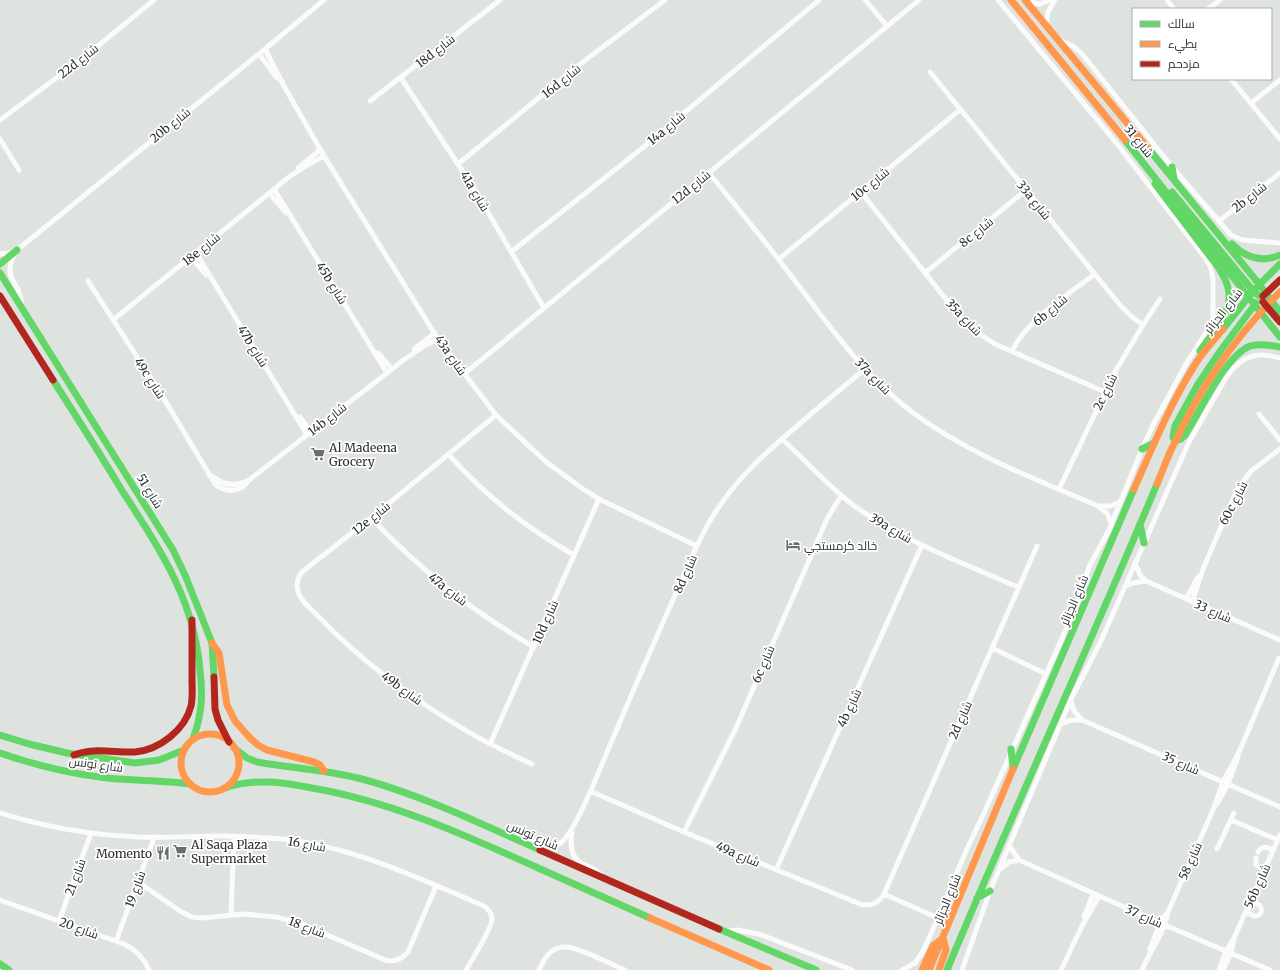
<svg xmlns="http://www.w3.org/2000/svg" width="1280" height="970" font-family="Merriweather,Cairo,serif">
<rect width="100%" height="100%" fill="#dee3e0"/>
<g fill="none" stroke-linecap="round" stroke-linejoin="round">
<path stroke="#fafbfa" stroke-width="5" d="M865,0l22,26
M1167,0l7,9
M1026,1l14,3 10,-4
M1208,9l12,-9
M1046,26l2,-14 7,-12
M1059,40l14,6 10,9 89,112 59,68 11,5 38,3
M265,49l19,37 40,70 114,183 58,76 49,46 38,28 16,10 98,47
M259,54l18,24
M930,72l190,233 11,11 12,9
M401,78l74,112 69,118
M1231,79l49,60
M370,101l130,-101
M1251,103l29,-23
M0,120l83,-62 71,-58
M0,139l19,31
M458,164l121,-99 86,-65
M298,168l22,-18
M709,173c28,34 56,68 83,104 37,48 71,98 120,135 56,42 123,67 186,94l9,7 5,11
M274,189l113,184
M861,192l95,120 12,12 13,11 14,9 110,48
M269,193l17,20
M1219,221l61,-48
M511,252l129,-102 179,-150
M15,253c-15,28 8,29 6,53
M196,253l111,182
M0,254l9,-1 8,-3 248,-201 59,-49
M191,257l15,18
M779,259l182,-150
M925,273l101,-83
M88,281l75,116 52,87c11,9 26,9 34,-4
M113,320l176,-143 20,-13 15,-8
M414,349l21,-16
M1012,352c10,-28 58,-59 83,-78
M378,353l14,16
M464,374l455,-374
M1259,414l21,26
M496,415l-125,103 -68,53c-6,7 -8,14 -4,23 3,8 13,16 19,22 40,42 94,83 144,112 22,14 46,25 70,36
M300,417l11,15
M782,439c24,22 45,46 71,66 50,36 109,58 165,82
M449,455c39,43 75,71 125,100
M212,476c12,10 24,11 37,4l156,-121 19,-13 14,-7
M1059,489l57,-119 27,-45 17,-26
M1099,506h11l10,-4
M371,518c51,53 99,92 163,129
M1135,563l5,12 6,6 134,59
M1124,587l9,-4 13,-2
M1186,599l12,-22
M1192,602l11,-33 34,-79 14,-19 29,-22
M992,648l54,26
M1071,701l3,10 8,9 198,87
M1061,724l10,-4h11
M490,744l109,-245
M590,791l94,41 176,72c10,3 19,-1 24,-10l153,-348
M1217,804l11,-20 10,-27
M0,813c44,14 91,22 137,24 28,1 55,-1 82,-1 21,0 43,1 64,3 71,8 135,39 201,67 4,3 8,7 8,13 0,9 -20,41 -26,51
M1231,820l47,20
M572,832c-2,12 -2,26 11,32 7,4 14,5 19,12
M684,832l52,-104 91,-209 14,-23
M524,843c12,-6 23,8 35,1 16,-9 43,-81 52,-101 20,-47 40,-94 61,-141 13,-29 24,-59 41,-86 22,-36 52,-63 84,-90 22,-19 45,-38 68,-57
M1009,845l10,15 141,63 110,47
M1217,849l17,-36
M1258,852c4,-7 9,-5 15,-2
M1256,858v7l8,5
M1000,869l9,-7 10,-2
M776,870l146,-325
M138,882l42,29 12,6 10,1 42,-4 32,3 26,7 83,36c9,2 17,-1 23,-8l28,-66
M884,894l54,24
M0,900l124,44c12,6 20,14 25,26
M1246,912c3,1 6,4 9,4 6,0 8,-6 5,-10 -2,-2 -7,-4 -9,-5
M231,915l3,-79
M1084,917l9,-23
M59,921l32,-88
M728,931l10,-1 21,4 93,36
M116,941l38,-103
M1150,949l10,-26 7,-10
M539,970c3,-6 6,-14 12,-18 4,-4 9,-5 15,-5 12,0 45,17 59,23
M902,970l13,-7 8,-12 15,-33 28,-67 19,-40 94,-211 10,-33 20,-37 33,-81 11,-24 33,-61 23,-36 4,-9v-41l-3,-12 -7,-11 -89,-115 -116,-140
M962,970l28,-79 81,-192 29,-56 89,-201 38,-66c15,-20 29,-25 53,-18
M1061,970l21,-44 17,-30
M1142,970c8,-19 22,-37 26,-58l45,-102 10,-28 17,-32 39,-92
M1219,970l7,-19 8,-13 46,-103
M1223,970l8,-17 3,-14"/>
<path stroke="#63d668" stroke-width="7" d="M1125,140l155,197
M1147,147l112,137 21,28
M1172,167l2,12
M1155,184l63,83c5,8 10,16 11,26 2,22 -18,41 -29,58
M1172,192l83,101 8,5 8,2
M1232,244c14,14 30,19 48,11
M0,264l17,-14
M0,273l173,277 12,25 27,68 2,34
M1256,303l-35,47 -23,34 -23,42 -2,11 2,4 6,-2 4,-4c15,-23 40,-79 65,-89 9,-3 20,-1 30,1
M1223,329l31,-39 26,-26
M53,380c23,36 46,72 68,109 38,59 73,109 79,181 3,26 2,44 -7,69
M1142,449l12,-6
M1140,524l4,19
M0,735l29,9 38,9 68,10 24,-3 25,-10
M234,748l13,10 10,4c35,6 70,8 105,17 62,17 119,45 178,71
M1011,749l2,18
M0,753c35,12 71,21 107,25 28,3 56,2 83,6
M1013,769l121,-280
M225,788c29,-10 57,-6 87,0 82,14 157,49 233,83 35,16 70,31 105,47
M977,898l13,-7
M719,929l97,41
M0,964l9,6
M948,969v1
M947,970c68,-163 142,-323 210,-486"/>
<path stroke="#ff974d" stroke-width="7" d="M1011,0l114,140
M1025,0l122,147
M1157,484c6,-14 11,-29 18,-42 26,-56 62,-107 105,-150
M1134,489c19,-43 37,-87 62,-126 8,-12 18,-23 27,-34
M212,643l7,10 8,52 8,16 15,17 8,7 9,5 47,12 6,3 4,6
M181 763a29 29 0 1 1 58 0a29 29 0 1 1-58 0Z
M650,918l119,52
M922,970l11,-24 10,-8 3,12 -7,20
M929,970l84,-201"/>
<path stroke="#b3261e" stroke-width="7" d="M0,296l53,84
M1263,296l17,-16
M1263,302l17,20
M214,677l1,32 3,11 11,22
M74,755c19,-8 41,-2 61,-3 24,-2 50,-22 56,-46 2,-9 1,-19 1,-28 0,-19 0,-39 0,-58
M540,850l179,79"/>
</g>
<defs>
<symbol id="supermarket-bare" viewBox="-9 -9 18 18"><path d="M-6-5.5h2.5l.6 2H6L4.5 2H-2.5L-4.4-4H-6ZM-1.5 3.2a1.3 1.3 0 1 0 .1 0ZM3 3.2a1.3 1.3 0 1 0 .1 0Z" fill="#6a6f6c" stroke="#fff" stroke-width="2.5" paint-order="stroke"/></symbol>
<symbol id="hotel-bare" viewBox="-9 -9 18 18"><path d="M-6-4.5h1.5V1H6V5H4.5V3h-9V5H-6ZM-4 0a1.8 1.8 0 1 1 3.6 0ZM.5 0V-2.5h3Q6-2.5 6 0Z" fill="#6a6f6c" stroke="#fff" stroke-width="2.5" paint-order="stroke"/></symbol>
<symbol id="restaurant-bare" viewBox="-9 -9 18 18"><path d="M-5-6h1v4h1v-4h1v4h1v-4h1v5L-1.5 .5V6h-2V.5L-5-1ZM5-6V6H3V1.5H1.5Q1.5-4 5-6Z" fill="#6a6f6c" stroke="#fff" stroke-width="2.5" paint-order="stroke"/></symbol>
</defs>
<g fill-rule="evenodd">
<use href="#supermarket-bare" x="308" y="444" width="20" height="20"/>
<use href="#hotel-bare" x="783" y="535" width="20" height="20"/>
<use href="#supermarket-bare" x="170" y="841" width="20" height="20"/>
<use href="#restaurant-bare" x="153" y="843" width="20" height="20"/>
</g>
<g text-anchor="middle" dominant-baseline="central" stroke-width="3.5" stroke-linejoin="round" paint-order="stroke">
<g font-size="12" fill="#2c312e" stroke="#fff">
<text transform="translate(435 51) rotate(-38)">18d شارع</text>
<text transform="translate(78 61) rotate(-38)">22d شارع</text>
<text transform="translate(561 81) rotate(-39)">16d شارع</text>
<text transform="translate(170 125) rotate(-39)">20b شارع</text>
<text transform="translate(666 128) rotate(-40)">14a شارع</text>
<text transform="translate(1139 141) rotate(51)">شارع 31</text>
<text transform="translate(870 184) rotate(-39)">10c شارع</text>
<text transform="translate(691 187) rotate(-39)">12d شارع</text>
<text transform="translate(475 191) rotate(59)">41a شارع</text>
<text transform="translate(1249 197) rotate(-38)">2b شارع</text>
<text transform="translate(1034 200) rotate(51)">33a شارع</text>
<text transform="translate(976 232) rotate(-39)">8c شارع</text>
<text transform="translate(201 249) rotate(-39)">18e شارع</text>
<text transform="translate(332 283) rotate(58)">45b شارع</text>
<text transform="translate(1050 310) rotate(-40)">6b شارع</text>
<text transform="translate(1223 311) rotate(-52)">شارع الجزائر</text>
<text transform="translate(964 317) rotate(46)">35a شارع</text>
<text transform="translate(253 346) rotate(58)">47b شارع</text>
<text transform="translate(451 355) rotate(55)">43a شارع</text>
<text transform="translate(873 376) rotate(46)">37a شارع</text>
<text transform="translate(150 378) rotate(57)">49c شارع</text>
<text transform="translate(1105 392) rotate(-64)">2c شارع</text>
<text transform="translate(327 419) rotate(-38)">14b شارع</text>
<text transform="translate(150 491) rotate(58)">شارع 51</text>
<text transform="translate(1233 503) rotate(-63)">60c شارع</text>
<text transform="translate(371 518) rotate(-39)">12e شارع</text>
<text transform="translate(891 528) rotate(30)">39a شارع</text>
<text transform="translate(685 574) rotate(-66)">8d شارع</text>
<text transform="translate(448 589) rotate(38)">47a شارع</text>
<text transform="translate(1074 600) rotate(-67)">شارع الجزائر</text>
<text transform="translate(1213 611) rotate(24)">شارع 33</text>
<text transform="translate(545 622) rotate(-66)">10d شارع</text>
<text transform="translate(763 664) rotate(-67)">6c شارع</text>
<text transform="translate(402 688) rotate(36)">49b شارع</text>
<text transform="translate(849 708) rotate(-65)">4b شارع</text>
<text transform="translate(960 720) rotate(-66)">2d شارع</text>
<text transform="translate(1181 763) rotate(24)">شارع 35</text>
<text transform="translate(96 764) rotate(8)">شارع تونس</text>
<text transform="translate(533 835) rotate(24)">شارع تونس</text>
<text transform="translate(307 844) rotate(10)">شارع 16</text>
<text transform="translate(738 854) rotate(23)">49a شارع</text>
<text transform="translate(1190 861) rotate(-66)">شارع 58</text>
<text transform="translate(75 877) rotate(-70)">شارع 21</text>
<text transform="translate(1257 886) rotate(-66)">56b شارع</text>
<text transform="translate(135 889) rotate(-70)">شارع 19</text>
<text transform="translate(947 899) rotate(-68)">شارع الجزائر</text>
<text transform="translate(1144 916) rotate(24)">شارع 37</text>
<text transform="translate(307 927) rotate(21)">شارع 18</text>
<text transform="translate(79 928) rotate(20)">شارع 20</text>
</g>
<g font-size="12" fill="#2c312e" stroke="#fff" text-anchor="start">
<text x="329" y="447">Al Madeena<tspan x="329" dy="14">Grocery</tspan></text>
<text x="804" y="545">خالد كرمستجي</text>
<text x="191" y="844">Al Saqa Plaza<tspan x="191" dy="14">Supermarket</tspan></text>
<text x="152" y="853" text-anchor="end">Momento</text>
</g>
</g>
<rect x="1132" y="8" width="140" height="72" fill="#ffffff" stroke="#abadab"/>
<rect x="1140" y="21" width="20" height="6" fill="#63d668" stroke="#abadab"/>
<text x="1168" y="28" font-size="12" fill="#2c312e">سالك</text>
<rect x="1140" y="41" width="20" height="6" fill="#ff974d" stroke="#abadab"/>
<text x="1168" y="48" font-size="12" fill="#2c312e">بطيء</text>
<rect x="1140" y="61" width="20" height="6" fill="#b3261e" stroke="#abadab"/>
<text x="1168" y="68" font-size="12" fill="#2c312e">مزدحم</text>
</svg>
